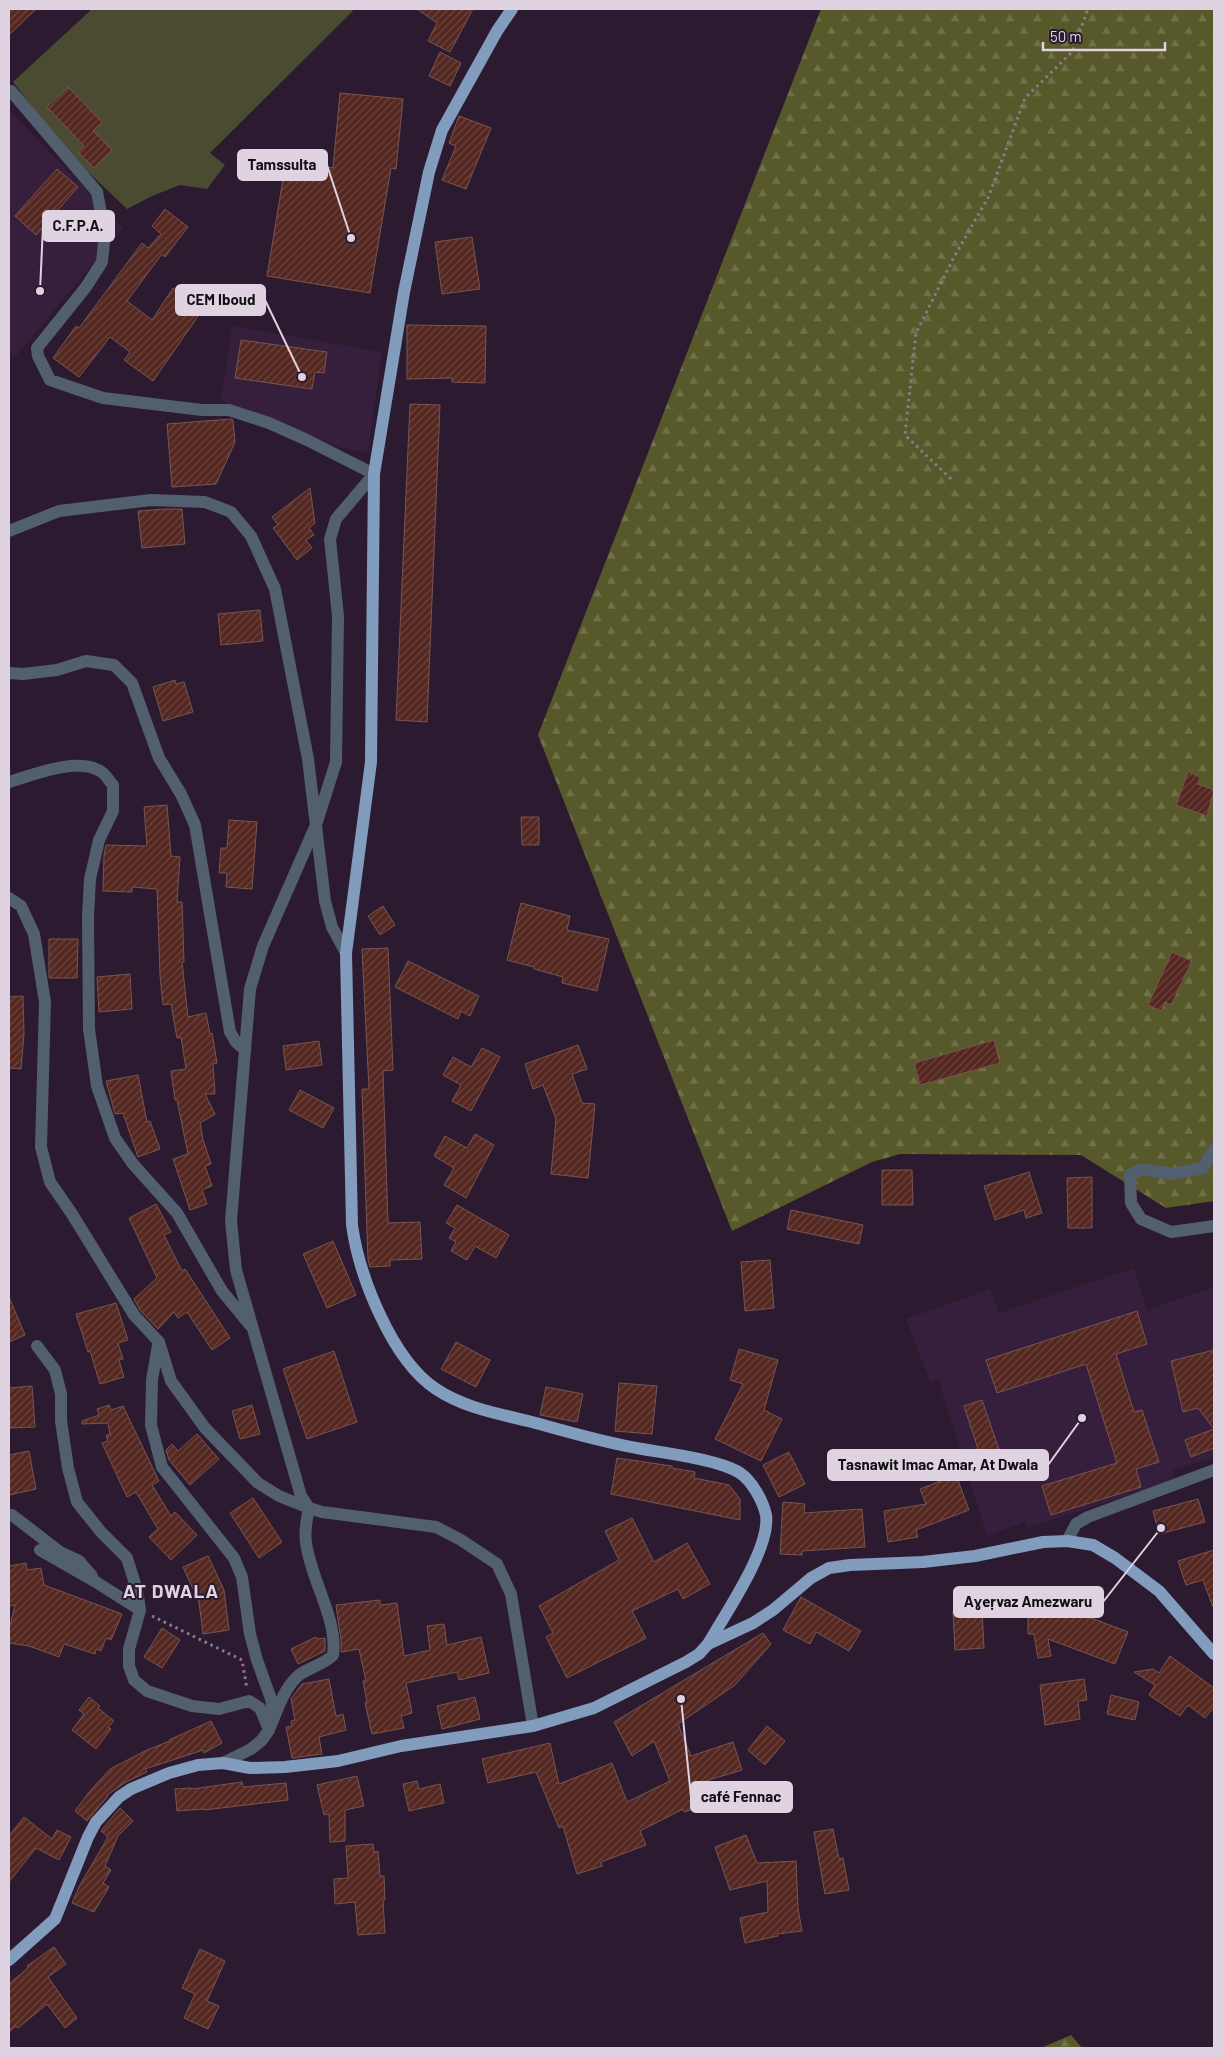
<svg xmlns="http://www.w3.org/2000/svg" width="1223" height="2057" font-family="Barlow,sans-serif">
<defs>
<pattern id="forest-firs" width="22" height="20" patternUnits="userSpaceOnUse" patternTransform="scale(1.25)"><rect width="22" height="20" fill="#58592a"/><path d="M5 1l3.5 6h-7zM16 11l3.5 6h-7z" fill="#707049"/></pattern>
<pattern id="building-hatch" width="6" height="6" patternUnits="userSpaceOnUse" patternTransform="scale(1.25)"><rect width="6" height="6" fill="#542720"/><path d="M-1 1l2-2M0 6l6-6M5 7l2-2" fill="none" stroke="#6c4540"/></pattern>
</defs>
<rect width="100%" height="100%" fill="#2c1a30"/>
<path fill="#361f3c" d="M9,110l114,118 -107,128 -7,-2z
M232,326l150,26 -14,101 -26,-5 -121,-47z
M1134,1268l13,42 67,-23v167l-6,6 -36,10 3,10 -148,48 -2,-6 -38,14 -49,-157 -8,3 -24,-63 84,-30 9,24z"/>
<path fill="#4a4b31" d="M92,9h259l2,2 -143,142 15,12 -18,24 -27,-4 -28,11 -25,13 -62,-59 -52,-68z"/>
<path fill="url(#forest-firs)" d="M821,9h393v1192l-48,7 -85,-53 -181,-1 -28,8 -140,69 -194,-496z
M1071,2035l11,13h-41z"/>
<path fill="url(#building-hatch)" stroke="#79554f" d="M9,9h27l-27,26z
M417,9h56l-23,43 -22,-11 9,-18z
M440,52l21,11 -11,23 -21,-10z
M68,87l34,35 -9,9 19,19 -18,18 -16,-16 6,-6 -37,-39z
M340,93l63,6 -7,70 -5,-1 -21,125 -103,-17 19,-115 47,7z
M459,116l32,12 -25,61 -24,-9 14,-34 -7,-3z
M57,169l21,18 -42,48 -21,-19z
M165,209l23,18 -23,30 -3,-3 -35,47 25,19 21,-32 30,21 -50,72 -29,-21 6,-8 -20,-15 -31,40 -26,-19 23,-32 3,2 63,-85 6,5 13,-14 -9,-8z
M472,237l8,52 -38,5 -7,-52z
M407,325l79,1 -1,57 -33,-1v-4l-45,1z
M241,340l86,12 -3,21 -9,-1 -3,17 -77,-11z
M410,404l30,1 -13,317 -31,-2z
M231,419l2,1 2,22 -19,42 -44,3 -5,-63z
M310,488l5,35 -6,5 5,7 -8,5 6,8 -15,12 -24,-32 5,-3 -6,-8z
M166,509h16l3,35 -43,4 -4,-37z
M260,610l3,31 -42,4 -3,-31z
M175,680l1,4 8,-2 9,30 -30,9 -10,-34z
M1188,772l12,5 -2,7 16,6 -7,26 -31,-11z
M167,805l4,51 9,1 -3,45h5l2,60h-2l6,55 18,-4 4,21 2,-1 5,30 -4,1 2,30h-10l10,20 -15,9 3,17 8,24 -6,2 7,20 -10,4 5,14 -17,6 -17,-51 15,-5 -11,-54h-2l-4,-29 15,-2 -5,-32 -4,1 -6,-34 -8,1 -3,-30 -3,-86 -25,-2v5l-29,-1 1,-36 2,-10 41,1 -3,-39z
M521,817h18v28h-17z
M229,820l28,2 -5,67 -26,-2 1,-14h-8l2,-25h6z
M521,903l49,13 -3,14 42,9 -12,52 -35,-8 1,-6 -29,-8v-2l-27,-7z
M383,906l12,19 -15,10 -12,-19z
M49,939h29l-1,39h-28z
M388,948l5,122 -10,1 5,152 32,-1 2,37 -32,1v6l-20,1 -2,-7 -6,-171h7l-7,-140z
M1172,952l20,9 -21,44 -6,-3 -4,9 -13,-6z
M408,961l71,35 -9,20 -9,-5 -3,8 -63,-32z
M130,974l2,35 -33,3 -2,-35z
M23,996l1,37 -3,36 -12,-1v-71z
M994,1040l6,23 -80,22 -6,-22z
M319,1041l3,24 -36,5 -3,-24z
M578,1045l9,24 -15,5 10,29 13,1 -7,74 -37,-4 5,-55 -13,-34 -10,4 -8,-25z
M482,1048l18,9 -29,54 -19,-10 9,-16 -18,-10 10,-18 18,10z
M138,1075l9,47 3,-1 10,28 -22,8 -15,-44 -8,1 -9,-33z
M300,1090l34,18 -11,20 -34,-18z
M475,1134l19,11 -28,53 -22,-13 10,-17 -20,-12 11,-20 22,12z
M882,1170h30l1,35h-31z
M1029,1172l13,41 -16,5 -2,-8 -29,10 -11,-34z
M1092,1177v51h-24l-1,-50z
M156,1204l15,28 -7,3 18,36 3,-2 45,69 -18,12 -25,-38 -9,6 -4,-6 -16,17 -18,-19 -6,-11 23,-21 -28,-60z
M457,1205l52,30 -13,23 -21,-12 -8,14 -16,-9 5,-9 -7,-4 6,-10 -9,-5z
M791,1210l72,15 -4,19 -72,-15z
M333,1241l23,54 -29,13 -24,-54z
M770,1260l4,48 -29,3 -4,-49z
M9,1297l16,38 -16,7z
M116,1303l12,37 -10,3 5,16 -4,1 5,17 -24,7 -10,-33 -2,1 -12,-38z
M1137,1311l10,33 -31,10 18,58 8,-2 17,52 -23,7 5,18 -90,28 -9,-29 75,-23 -31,-99 -89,29 -11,-33z
M456,1342l34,18 -14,27 -35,-18z
M739,1349l39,11 -14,50 18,9 -21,42 -46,-22 28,-55 -13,-4z
M1214,1350v98l-23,9 -6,-17 29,-11 -16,-21 -15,4 -12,-51z
M334,1351l23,71 -50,17 -24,-70z
M619,1383l38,3 -5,48 -37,-3z
M32,1386l3,41 -25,1 -1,-40z
M546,1387l37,7 -6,28 -37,-7z
M982,1400l22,64 -19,6 -21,-64z
M109,1405l2,5 12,-4 36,75 -7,4 19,31 4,-4 22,23 -26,25 -22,-23 9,-8 -22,-37 -9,5 -25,-54 6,-2 -2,-6h4l-2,-12 -26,1v-3l17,-6 -2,-6z
M252,1405l8,29 -20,5 -8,-28z
M197,1434l22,25 -29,26 -21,-25 -3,-10 6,-6 6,7z
M29,1451l7,38 -27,6v-40z
M789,1452l16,32 -26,13 -16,-32z
M617,1458l55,8v2l23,4 -1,6 35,7 11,14v21l-129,-26z
M956,1475l13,35 -53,20 2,7 -30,5 -4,-31 42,-7 -6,-15z
M253,1498l29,44 -23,16 -29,-45z
M1198,1499l7,23 -46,12 -6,-23z
M783,1502l22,2 -1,9 58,-4 3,38 -63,4v4l-22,-1z
M632,1518l22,44 33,-19 23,41 -27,15 -5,-10 -46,22 14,27 -79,40 -21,-41 7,-4 -14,-27 80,-46 -14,-29z
M1214,1550v57h-1l-10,-27 -17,5 -8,-24z
M208,1556l16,34 5,40 -26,4 -4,-32 -16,-35z
M26,1563l1,7 14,-2 3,17 78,29 -11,26 -5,-2 -5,13 -5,-2 -1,5 -31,-10 -5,13 -30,-11 -20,-3v-13l6,-25 -6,1v-40z
M801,1597l60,34 -12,20 -33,-19 -6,12 -27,-14z
M380,1600v5l17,-2 7,53 26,-6 -3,-24 17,-2 3,21 34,-8 8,36 -30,7 -2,-8 -51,11 6,30 -11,3 3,12 -32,6 -7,-31 2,-1 -4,-21h3l-7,-32 -18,3v-12l-5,-35z
M1037,1608h28l63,24 -13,32 -67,-25 3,17 -13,2 -4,-24h-6v-21h10z
M982,1610l2,38 -29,2 -2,-39z
M162,1628l18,12 -18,28 -18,-11z
M763,1633l8,11 -36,41 -57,39 13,32 42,-14 9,28 -43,13 7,22 -22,7 -1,-3 -43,22 6,14 -45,17 1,4 -25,8 -14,-48 -4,2 -23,-56 -48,11 -6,-24 68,-16 9,41 53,-21 15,39 43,-21 -16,-40 -22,15 -18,-34z
M316,1637l2,2 7,-1v13l-27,13 -7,-15z
M1170,1656l44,32v19l-9,11 -17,-13 -8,11 -31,-21 6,-10 -21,-13 19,-3 6,4z
M329,1679l7,37 7,-2 3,16 -27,7 3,17 -30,4 -6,-31 6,-1 -1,-5 4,-1 -4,-21 11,-15z
M1084,1679l3,21 -9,1 2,18 -35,6 -5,-40z
M1111,1695l28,7 -4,18 -28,-6z
M89,1697l11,9 -2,2 16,13 -6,6 3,2 -15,20 -24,-19 12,-16 -5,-4z
M475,1697l5,22 -38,10 -5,-23z
M211,1721l11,22 -18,10 -1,-3 -58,19 2,3 -21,10 -19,13 1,1 -21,25 -12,-10 15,-20 20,-22 37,-19 23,-9 -1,-1z
M767,1726l18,15 -20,24 -17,-15z
M357,1776l7,30 -19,4v31l-15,1 -1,-28 -5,1 -7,-30z
M417,1781l2,8 21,-5 4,19 -35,8 -6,-27z
M242,1782l1,5 43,-4 2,17 -84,10v-1l-27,2 -2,-22 16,-1 1,1z
M120,1808l13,13 -15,15 -13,30 6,4 -8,13 6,4 -15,25 -22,-9 8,-18 28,-48 -7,-6z
M24,1817l28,22 5,-9 14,7 -12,23 -23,-12 -27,34v-46z
M833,1829l6,30 4,-1 6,32 -24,4 -11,-62z
M746,1835l11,28 39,-2 2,47 4,23 -25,3 1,2 -33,7 -5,-25 28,-6 -1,-31 -37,9 -15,-43z
M373,1844l1,8 4,-1 2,25h4l1,24h-2l2,33 -27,2 -3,-33 -20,2 -1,-25 14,-1 -2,-32z
M54,1947l12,17 -18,13 29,41 -12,10 -18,-24 -29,24 -2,-2 -7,6v-48l19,-16 -1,-2z
M200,1949l25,12 -18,40 12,5 -11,23 -24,-11 11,-24 -13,-6z"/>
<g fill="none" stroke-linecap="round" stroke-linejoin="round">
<path stroke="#8a7c8e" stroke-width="3" stroke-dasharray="2.5 4" stroke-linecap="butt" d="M951,479l-46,-44 11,-102 38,-76 34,-59 37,-100 47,-46 16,-43
M152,1616l90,44 5,29"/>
<path stroke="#525f6f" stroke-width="12" d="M11,91l86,101 8,41 -3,29 -16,25 -49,61 1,8 12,24 53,18 99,12h27l40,13 38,17 67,34 -38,45 -6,20 8,77 -2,146 -20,63 -53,121 -13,43 -19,232 5,49 65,226 8,12 13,4 114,15 25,13 36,24 14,30 22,132
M9,531l50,-20 92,-11 54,2 26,10 20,24 24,53 33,170 17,142 7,26 14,26
M9,673l14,1 34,-4 29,-9 28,4 18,18 27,75 22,36 14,31 35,207 6,10 9,8
M9,782c24,-7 67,-25 91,-11 5,2 9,10 13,14v26l-14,29 -9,39 -2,38 1,112 8,57 18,52 18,26 44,49 45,78 28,34
M9,898l12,8 13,28 11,68 -4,145 9,35 22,32 62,101 25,27 12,39 34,47 53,55 21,13 30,12c-2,11 -5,22 -3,34 4,37 32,76 27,113 -10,10 -23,12 -34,20 -16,14 -22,36 -30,55
M1214,1149l-11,19 -30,6 -32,-5 -11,6 1,28 10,16 30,13 43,-6
M158,1345l-6,35 -1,45 11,42 72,91 8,19 8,57 7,26 14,39 2,12 -4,19 -7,10 -11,9 -28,14
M37,1346l18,24 6,24v27l7,47 9,34 24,30 26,26 10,32 3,20 -11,39v17l5,14 13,11 45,15 27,3 30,-8 11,7 9,22
M12,1515l48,37 19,9 13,15
M1067,1541l9,-17 12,-7 126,-47
M40,1550l56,32 44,28"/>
<path stroke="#829cbe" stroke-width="12" d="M708,1644l45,-21 20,-13 38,-32 18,-10 21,-3 73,-3 52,-6 68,-14 24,-1 26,4 22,13 44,33 55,63
M9,1960l46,-41 33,-82 8,-15 23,-25 12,-8 38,-16 29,-8 25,-2 27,5 35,-1 53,-6 63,-15 132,-20 61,-18 92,-46 13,-8 9,-10c17,-30 63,-96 58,-129 -3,-14 -14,-34 -26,-42 -19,-13 -74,-20 -98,-24 -37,-6 -74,-17 -110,-27 -32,-8 -68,-14 -96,-33 -44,-29 -77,-113 -84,-164l-6,-272 25,-191 3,-288 30,-182 25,-120 13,-42 55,-99 15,-22"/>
</g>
<g text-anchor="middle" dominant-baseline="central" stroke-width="4" stroke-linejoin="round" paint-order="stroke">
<g font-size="19" font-weight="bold" letter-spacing="1" fill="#dfd3e2" stroke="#2c1a30">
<text x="171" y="1590">AT DWALA</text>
</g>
</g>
<path fill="none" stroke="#dfd3e2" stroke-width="2" d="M351 238L327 165M40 291L43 226M302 377L265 300M1082 1418L1048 1465M1161 1528L1103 1602M681 1699L691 1797"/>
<g fill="#dfd3e2" stroke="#2c1a30" stroke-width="2">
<circle cx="351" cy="238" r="5"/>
<circle cx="40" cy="291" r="5"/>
<circle cx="302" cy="377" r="5"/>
<circle cx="1082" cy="1418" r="5"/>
<circle cx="1161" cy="1528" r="5"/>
<circle cx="681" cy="1699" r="5"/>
</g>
<g fill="#dfd3e2" stroke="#dfd3e2" stroke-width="2">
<rect x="238" y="150" width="89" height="30" rx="5"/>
<rect x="43" y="211" width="71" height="30" rx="5"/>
<rect x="176" y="285" width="89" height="30" rx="5"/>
<rect x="828" y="1450" width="220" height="30" rx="5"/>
<rect x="954" y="1587" width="149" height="30" rx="5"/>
<rect x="691" y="1782" width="101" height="30" rx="5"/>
</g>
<g font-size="15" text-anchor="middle" font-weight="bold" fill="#111">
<text x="282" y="170">Tamssulta</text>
<text x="78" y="231">C.F.P.A.</text>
<text x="221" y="305">CEM Iboud</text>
<text x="938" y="1470">Tasnawit Imac Amar, At Dwala</text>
<text x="1028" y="1607">Aɣeṛvaz Amezwaru</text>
<text x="741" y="1802">café Fennac</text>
</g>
<rect width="1223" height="2057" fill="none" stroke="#dfd3e2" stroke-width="20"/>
<path d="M1043 42v8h122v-8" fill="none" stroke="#dfd3e2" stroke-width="2.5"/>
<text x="1050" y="42" font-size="15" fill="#dfd3e2" stroke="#2c1a30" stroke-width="4" paint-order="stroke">50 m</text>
</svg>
